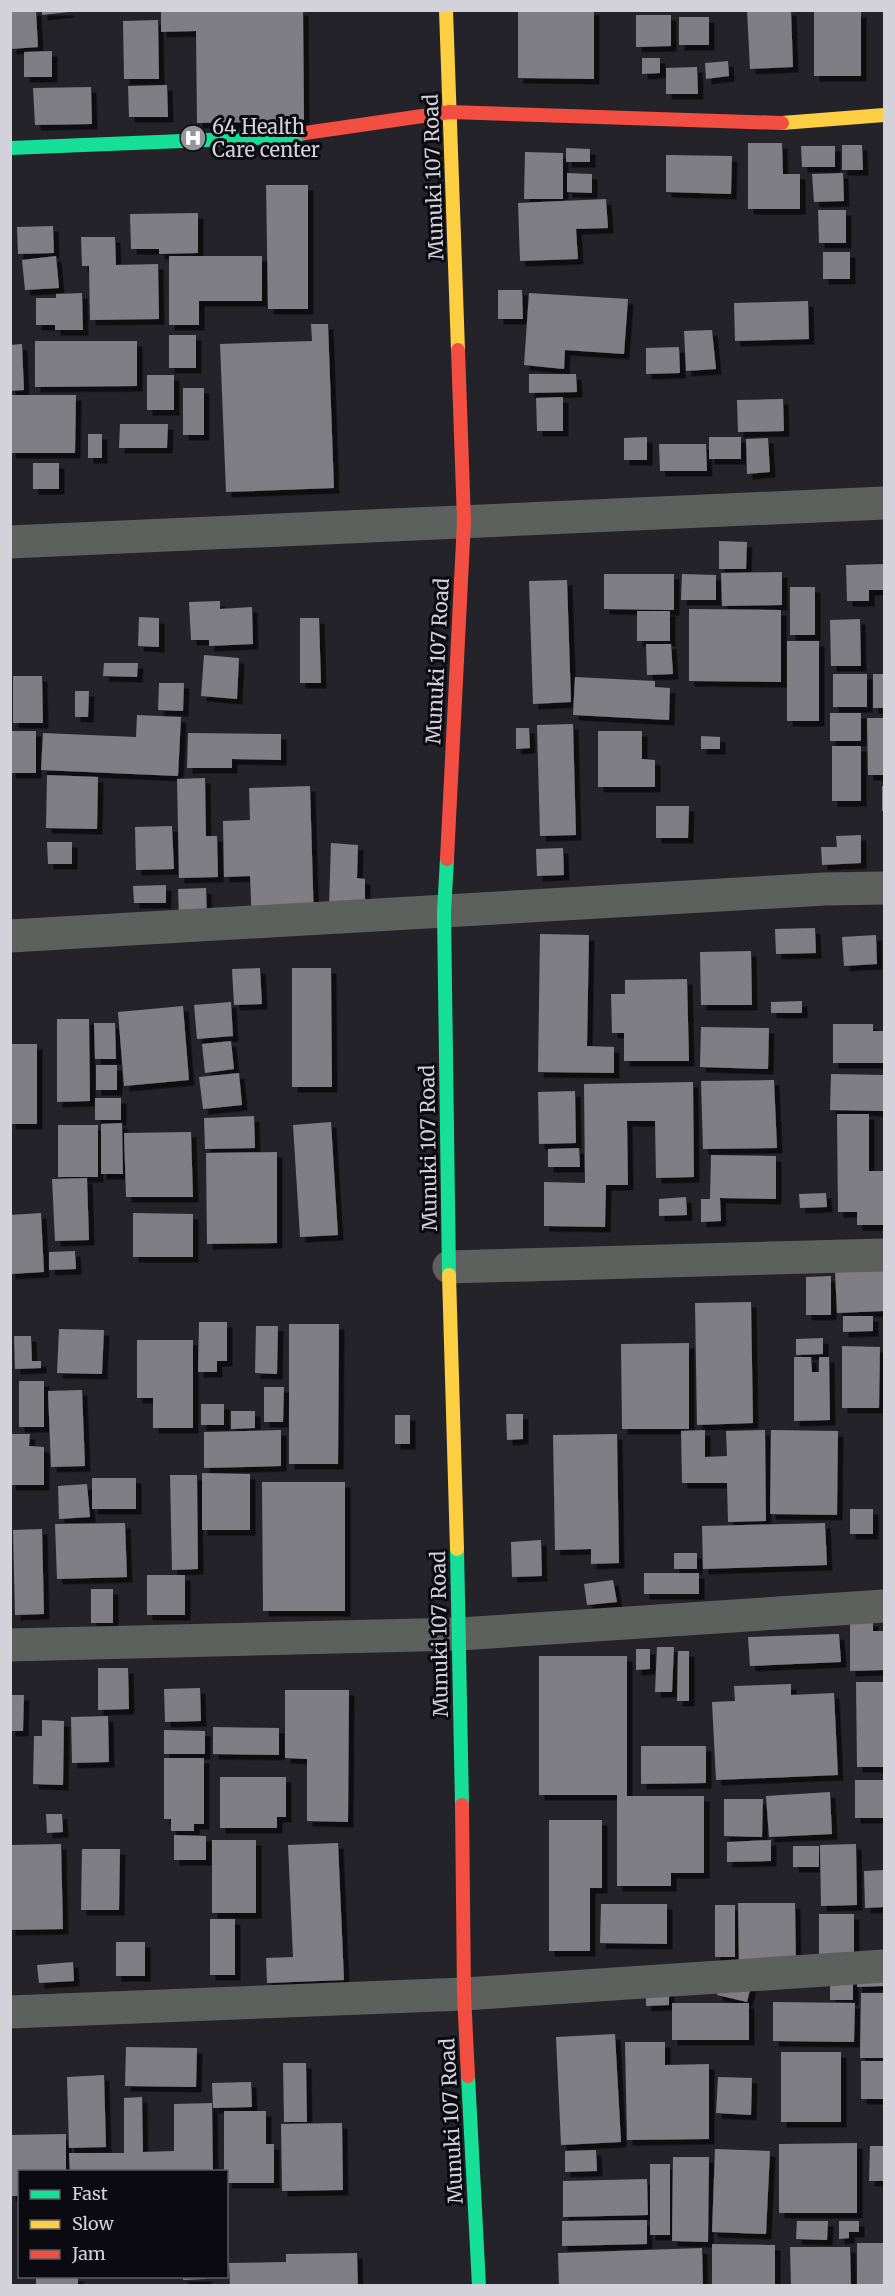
<svg xmlns="http://www.w3.org/2000/svg" width="895" height="2296" font-family="Merriweather,serif">
<defs>
<filter id="shadow"><feDropShadow dx="5.5" dy="5.5" stdDeviation="0" flood-color="#0009"/></filter>
</defs>
<rect width="100%" height="100%" fill="#24232a"/>
<path fill="#7e7e84" filter="url(#shadow)" d="M10,10h26l2,37 -27,2z
M42,10h27v2l-27,3z
M161,10h142l1,111 -107,2 -1,-92 -35,1z
M518,10h76v69l-76,-1z
M747,10h44l2,57 -43,2z
M814,12h47v64h-47z
M636,15h35v31l-35,1z
M679,17h30v28h-30z
M158,20l1,59h-35l-1,-58z
M52,51v26h-28v-25z
M642,58h18v15l-18,1z
M728,61l1,15 -23,3 -1,-16z
M697,67l1,27h-32v-26z
M167,85l1,32h-39l-1,-31z
M91,87l1,37 -57,1 -2,-37z
M748,143h34l1,31h17v35h-52z
M842,145h20l1,25h-21z
M801,146h34v21h-33z
M566,148l24,1v13h-24z
M525,152l38,1v46h-39z
M666,155l66,1 -1,38 -65,-2z
M567,173l25,1v19l-25,-1z
M843,173l1,28 -30,1 -2,-28z
M266,185h42v124h-40z
M606,199l2,29 -32,1 2,30 -58,2 -2,-58z
M818,210h28v33h-27z
M198,213v40l-39,1v-5h-28l-1,-35z
M53,226l1,27 -36,1 -1,-27z
M81,237h34l1,28 42,-1 1,55 -69,1 -1,-54h-7z
M823,252h27v27h-27z
M56,256l3,32 -34,2 -3,-30z
M169,256h93v45h-63v24h-30z
M498,290h24l1,29h-25z
M82,293l1,37h-28v-5h-19v-27h20v-4z
M529,293l99,6 -4,55 -59,-4 -1,19 -40,-4z
M808,301l1,38 -74,2 -1,-38z
M311,324h17l6,164 -108,4 -6,-148 92,-3z
M712,330l4,39 -30,2 -2,-40z
M169,335h27v33h-27z
M35,341h102v45l-102,1z
M22,344l2,46 -14,1v-46z
M679,347l1,26 -34,1v-26z
M529,374h47l1,18 -48,1z
M147,375h27v35h-27z
M183,388h21v47h-21z
M10,395h66l-1,58h-65z
M563,397v34h-26l-1,-33z
M783,399l1,32 -46,1 -1,-32z
M120,424h48l-1,24h-48z
M88,434h14v24h-14z
M647,437v23h-23v-22z
M709,437h32v22h-32z
M768,438l2,34 -23,2 -1,-35z
M659,444h47l1,27h-47z
M33,463h26v26h-26z
M719,541l28,1 -1,27h-27z
M884,564v26h-15v11h-22l-1,-36z
M782,572v33l-60,1 -1,-33z
M604,574h70v36l-70,-1z
M682,574l34,1v25h-35z
M567,580l4,122 -38,2 -4,-123z
M790,587h25v48h-25z
M220,601v8l32,-2 1,37 -44,2v-6h-18l-2,-38z
M689,609l92,1v72l-92,-1z
M637,611h33v30h-33z
M139,617l20,1v29l-21,-1z
M300,618h19l2,65h-21z
M860,619l1,47h-30l-1,-46z
M787,641h32v80h-32z
M646,644h25l2,30 -26,1z
M204,655l35,3 -2,41 -36,-3z
M104,663h34l-1,14 -34,-1z
M833,674h34v33h-34z
M873,674h11v34h-11z
M13,676h29l1,47h-30z
M575,677l80,4v6l15,1 -1,32 -96,-5z
M159,683h25l-1,28 -25,-1z
M75,691h14l-1,26h-13z
M830,713h31v28h-31z
M137,715l44,2 -3,59 -137,-6 2,-37 93,4z
M867,718h17v57h-16z
M573,724l3,111 -36,1 -3,-111z
M516,728h13l1,20 -14,1z
M10,731h26v42h-26z
M598,731h44v28l13,1v27h-57z
M188,733l93,1v26l-49,-1v9h-45z
M701,736l19,1v12h-19z
M832,746h29v55h-29z
M47,775l51,2 -1,52 -51,-1z
M205,778l1,58h11l1,41 -39,1 -2,-99z
M310,786l4,136 -62,3 -2,-49 -26,1 -1,-56 27,-1 -1,-32z
M882,786h2v25h-2z
M656,806h33l-1,32h-32z
M172,826l2,43 -38,1 -1,-43z
M861,835v28l-39,2 -1,-18h16l-1,-11z
M47,842h25v22h-24z
M331,843l27,2 -1,33 8,1v29l-36,-1z
M563,848l1,27 -27,1 -1,-27z
M166,885v18h-32l-1,-17z
M206,888l1,30h-28l-1,-29z
M815,928l1,25 -40,1 -1,-25z
M540,934l49,1 -2,111 27,1v26l-76,-1z
M876,935l1,29 -33,2 -2,-29z
M751,951l1,54h-51l-1,-53z
M260,968l2,36 -28,1 -2,-36z
M292,968h39l1,119h-40z
M687,979l2,82h-65v-28h-12l-1,-39h14v-14z
M802,1001v12h-31v-11z
M231,1002l2,34 -36,3 -3,-34z
M183,1006l6,74 -65,6 -6,-74z
M57,1019h32l1,82 -33,1z
M94,1023h21l1,36h-21z
M833,1024h40v7h11v32h-51z
M701,1027l68,1 -1,41 -68,-2z
M231,1041l3,28 -29,4 -3,-29z
M10,1044h27v80h-27z
M96,1065h21v25h-21z
M239,1073l3,32 -39,4 -4,-32z
M831,1074l53,1v36l-54,-1z
M774,1080l3,68 -74,1 -2,-68z
M693,1082l1,95 -38,1 -1,-57h-28l1,64h-22l-1,42 -61,-1v-44l41,1 -1,-99z
M575,1091l1,52 -37,1 -1,-52z
M95,1098h26v22h-26z
M837,1114h32v57h15l-1,54h-26v-13h-19z
M254,1116l1,32 -50,1 -1,-31z
M331,1122l7,113 -38,2 -7,-112z
M122,1123l1,51h-22v-50z
M58,1125h40v52h-40z
M191,1132l2,65h-67l-2,-64z
M579,1148l1,19h-32v-18z
M277,1152v91l-70,1 -1,-91z
M711,1155l65,1v43l-56,-1 1,23 -20,1v-23h9z
M87,1178l2,62 -34,1 -3,-62z
M826,1193l1,14 -27,1 -1,-14z
M686,1197l1,18 -28,1v-17z
M41,1213l3,59 -34,2v-59z
M133,1213l60,1v43h-60z
M75,1251l1,18 -27,1v-18z
M884,1269v42l-47,2 -2,-42z
M831,1276v39h-25v-38z
M751,1302l2,121 -56,2 -2,-122z
M843,1316h30v15l-30,1z
M199,1322h28v39h-10v11h-19z
M289,1324h50l-1,140h-49z
M256,1326h22l-1,48 -22,-1z
M59,1329l45,1 -2,44 -45,-1z
M14,1336h17l1,25h9v7l-26,1z
M823,1338v16l-27,1v-16z
M137,1340h56v88h-40v-30h-16z
M689,1343v86h-67l-1,-85z
M842,1346l38,1 -1,61h-37z
M794,1357h17l1,15h7v-15h10l1,63 -36,1z
M19,1381h25v46h-25z
M264,1387h20l-1,35h-19z
M82,1390l3,76 -34,1 -3,-76z
M201,1404h23v21h-23z
M231,1411h24v17l-24,1z
M506,1414h17v25l-16,1z
M395,1415h15v29h-15z
M281,1430v36l-77,2v-36z
M705,1430v27l22,-1 -1,-25 39,-1 1,91 -38,1 -1,-39h-45l-1,-52z
M771,1430l67,1 -1,84 -67,-1z
M10,1434h20l-1,12 15,1v38h-34z
M617,1434l2,129 -28,1v-15l-36,1 -2,-115z
M202,1473l48,1v56h-48z
M170,1475h27l1,94 -26,1z
M92,1478h44v31h-44z
M262,1482h83v129h-82z
M87,1484l3,33 -31,2 -1,-33z
M850,1509h23v25h-23z
M125,1523l2,54 -70,2 -2,-55z
M825,1523l2,42 -124,4 -1,-43z
M42,1529l2,85 -29,1 -2,-85z
M541,1540l1,36 -30,1 -1,-35z
M674,1553h23v16h-23z
M644,1573h55v21h-55z
M147,1575h38v40h-38z
M613,1580l4,22 -30,3 -3,-21z
M91,1589h22v34h-22z
M850,1621h23v10h11v39l-34,1z
M839,1634l2,28 -91,4 -2,-29z
M657,1647h17l-2,45h-17z
M636,1649h14v20l-14,1z
M678,1651h11v50h-12z
M539,1656h88v140h77v77h-33v13h-54v-91h-78z
M98,1668h30l1,41 -31,1z
M856,1682h28v85h-27z
M791,1684v11l43,-2 4,82 -122,5 -4,-78 23,-1 -1,-15z
M200,1688l1,33 -36,1 -1,-33z
M285,1690h64l-1,132 -41,-1v-62l-22,-1z
M10,1695h14l-1,36h-13z
M108,1716l1,46 -37,1 -1,-46z
M42,1720l22,1 -1,64 -30,-1 1,-48h8z
M213,1727l66,1v27l-66,-1z
M164,1730l41,1v23h-41z
M641,1746h65v37l-65,1z
M164,1758h40v66h-10v7h-23v-12h-7z
M220,1777h66v40h-9v11h-57z
M855,1780h29v38h-29z
M830,1792l2,42 -63,3 -3,-41z
M724,1799h39l-1,38 -38,-1z
M46,1814h16l1,18 -16,1z
M549,1820h53v68h-12v63h-41z
M174,1835l32,1v24h-32z
M212,1840h44v73h-44z
M771,1840v21l-44,1v-20z
M338,1843l6,137 -77,3 -1,-25 27,-1 -5,-112z
M61,1844l2,85 -53,1v-85z
M856,1844l1,61 -36,1 -1,-61z
M793,1846h26v21h-26z
M82,1849h38l-1,61h-38z
M884,1870v37l-19,1 -1,-37z
M738,1903h57l1,62h-57z
M601,1904h66v40l-67,-1z
M715,1905h20v52h-20z
M819,1914h35v51h-35z
M210,1919h25v56h-25z
M116,1942h29v34h-29z
M73,1962l1,19 -35,2 -2,-18z
M857,1975h27v11l-27,1z
M720,1980l31,6 -4,16 -30,-7z
M830,1980h23v20h-23z
M646,1989h23v16l-23,1z
M861,1993h23v65h-24z
M773,2002l82,1 -1,39 -81,-1z
M672,2003h77v37h-77z
M615,2034l6,108 -60,3 -5,-108z
M625,2042h40v23l44,-1v75l-82,1z
M126,2047l71,1 -1,39 -71,-1z
M781,2052h60v70h-60z
M861,2061h23v38h-23z
M283,2063h23l1,59h-23z
M104,2075l2,72 -37,1 -2,-71z
M718,2077l34,1 -1,37 -35,-2z
M251,2082l1,25 -39,1 -1,-25z
M142,2097l1,55 31,-1v-47l38,-1 1,69h-143l-1,-19h55v-55z
M224,2111h42v33h8v39h-48v-11h-2z
M342,2123l1,67 -61,1 -1,-67z
M66,2134v38h-46v24h-10v-61z
M857,2143v70h-78v-69z
M870,2146h14v35h-15z
M715,2149l55,2 -4,83 -54,-2z
M596,2150l1,21 -32,1v-21z
M673,2157h36l-1,85 -36,-1z
M650,2164h20v71h-20z
M647,2179l1,36 -85,2v-36z
M647,2220v24l-85,2v-25z
M797,2221h31l-1,19 -31,-1z
M839,2221h20v11h-10v6l-10,1z
M857,2243h27v43h-27z
M712,2244l63,1v41h-63z
M790,2247h60l1,39h-60z
M702,2248l1,38h-144l-1,-33z
M357,2253l1,33h-128l-1,-23 57,-1v-8z
M36,2276h42v9h-42z
M183,2276h23v3l-23,1z"/>
<g fill="none" stroke-linecap="round" stroke-linejoin="round">
<path stroke="#5d615e" stroke-width="33" d="M10,542l874,-39
M10,936l815,-47 59,-1
M449,1267l435,-12
M10,1645l450,-11 424,-28
M10,2012l454,-18 420,-28"/>
<path stroke="#16e098" stroke-width="14" d="M10,148l271,-11 24,-4
M447,859l-3,53 5,363
M457,1549l5,256
M468,2076l11,210"/>
<path stroke="#ffcf43" stroke-width="14" d="M446,10l12,340
M782,123l102,-8
M449,1275l8,274"/>
<path stroke="#f24e42" stroke-width="14" d="M305,133l145,-21 332,11
M447,859l17,-338 -6,-171
M462,1805l2,189 4,82"/>
</g>
<defs>
<symbol id="hospital-disc" viewBox="-11 -11 22 22"><circle r="9.5" fill="#96959d" stroke="#0b0a10"/><path d="M-5-5h3v3.5h4V-5h3V5h-3V1.5h-4V5h-3Z" fill="#fff"/></symbol>
</defs>
<g fill-rule="evenodd">
<use href="#hospital-disc" x="178" y="123" width="30" height="30"/>
</g>
<g text-anchor="middle" dominant-baseline="central" stroke-width="6" stroke-linejoin="round" paint-order="stroke">
<g font-size="20" fill="#d3d2db" stroke="#0b0a10" text-anchor="start">
<text x="212" y="126">64 Health<tspan x="212" dy="23">Care center</tspan></text>
</g>
<g font-size="20" fill="#d3d2db" stroke="#0b0a10">
<text transform="translate(433 177) rotate(-92)">Munuki 107 Road</text>
<text transform="translate(437 661) rotate(-87)">Munuki 107 Road</text>
<text transform="translate(428 1148) rotate(-91)">Munuki 107 Road</text>
<text transform="translate(439 1634) rotate(-91)">Munuki 107 Road</text>
<text transform="translate(451 2121) rotate(-93)">Munuki 107 Road</text>
</g>
</g>
<rect width="895" height="2296" fill="none" stroke="#d3d2db" stroke-width="24"/>
<rect x="18" y="2170" width="210" height="108" fill="#0b0a10" stroke="#5b5a61" stroke-width="1.5"/>
<rect x="30" y="2190" width="30" height="9" fill="#16e098" stroke="#5b5a61" stroke-width="1.5"/>
<text x="72" y="2200" font-size="18" fill="#d3d2db">Fast</text>
<rect x="30" y="2220" width="30" height="9" fill="#ffcf43" stroke="#5b5a61" stroke-width="1.5"/>
<text x="72" y="2230" font-size="18" fill="#d3d2db">Slow</text>
<rect x="30" y="2250" width="30" height="9" fill="#f24e42" stroke="#5b5a61" stroke-width="1.5"/>
<text x="72" y="2260" font-size="18" fill="#d3d2db">Jam</text>
</svg>
